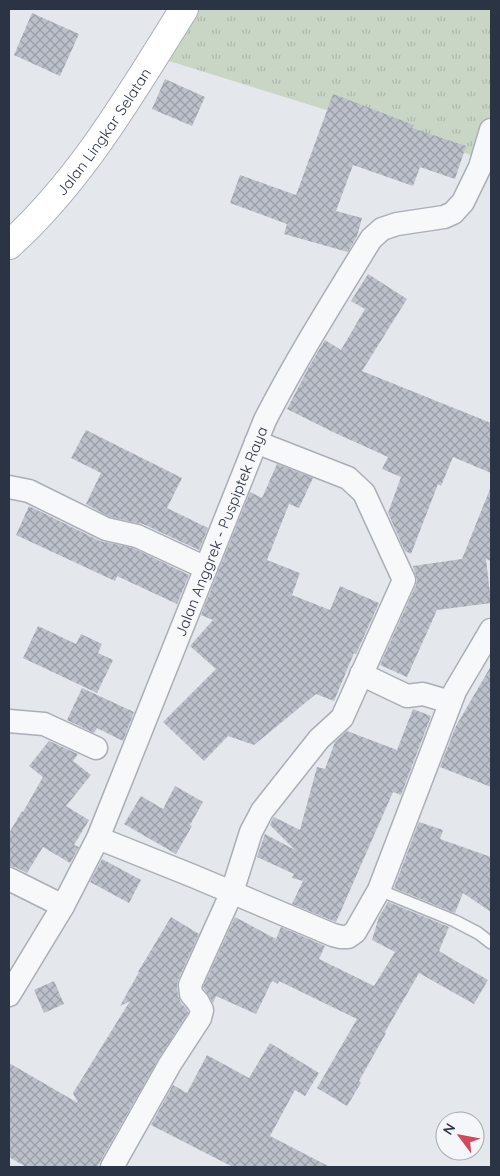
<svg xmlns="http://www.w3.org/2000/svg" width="500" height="1176" font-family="Quicksand,sans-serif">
<defs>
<pattern id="grass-tufts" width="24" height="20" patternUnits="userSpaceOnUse" patternTransform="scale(1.25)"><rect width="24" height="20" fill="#c9d6c5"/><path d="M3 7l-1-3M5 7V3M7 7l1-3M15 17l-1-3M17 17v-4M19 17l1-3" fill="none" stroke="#adb8ab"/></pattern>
<pattern id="building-cross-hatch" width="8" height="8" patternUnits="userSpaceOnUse" patternTransform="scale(1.25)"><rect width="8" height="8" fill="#bbc0ca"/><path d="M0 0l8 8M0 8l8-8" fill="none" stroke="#989da6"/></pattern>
</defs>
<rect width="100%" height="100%" fill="#e4e7ec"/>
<path fill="url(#grass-tufts)" d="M196,9h295v132l-7,18 -318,-99z"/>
<path fill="url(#building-cross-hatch)" d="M32,13l47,21 -19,42 -46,-21z
M165,79l40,18 -13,29 -40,-17z
M333,94l81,31 -2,3 54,18 -11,33 -35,-12 -7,19 -60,-21 -17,46 26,7 -5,18 -9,16 -64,-18 3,-10 -57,-21 10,-28 56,20z
M368,274l39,25 -45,72 129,52v50l-38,-16 -12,29 -3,-2 -27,70 -6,-3 -17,-38 13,-36 -19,-8 6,-12 -55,-25 -46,-23 23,-44 15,-25 16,10 24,-41 -14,-8z
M86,430l96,48 -15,30 41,20 -9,22 -56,-26 -33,-7 -24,-13 15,-31 -30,-15z
M277,464l36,14 -14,30 -10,-4 -22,56 33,13 -8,22 38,15 10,-24 39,17 -23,51 -2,-1 -20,48 -18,-7 -62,51 -26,-9 -24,25 -41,-39 53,-53 -26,-23 23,-26 -12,-5 49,-123 12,6z
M490,489l1,1v71l-5,-2 5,44 -54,7 -30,67 -27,-12 36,-80 1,-5 -4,-14 49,-7z
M29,506l71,35 33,7 56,27 -12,29 -60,-28 -2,5 -99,-46z
M38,626l38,18 5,-10 21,10 -4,9 15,7 -16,33 -74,-35z
M491,666v121l-51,-20 16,-41z
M82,688l52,24 -11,29 -26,-13 -3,5 -27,-13z
M413,709l18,7 -30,79 -8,-3 -57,130 -44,-18 11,-23 -11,-3 2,-4 -37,-17 8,-23 30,16 -25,-25 3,-7 1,-1 26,13 17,-63 8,2 10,-27 12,-11 50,19z
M49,741l29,13 -5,7 18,14 -25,31 23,14 -15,25 5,2 -9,16 -27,-16 -16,26 -12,-6 -6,-1v-33l13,-22 1,1 20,-35 -14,-11z
M175,786l28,16 -13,23 2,1 -16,28 -52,-30 17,-28 22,13z
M419,822l24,8 -3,9 51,18v55l-28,-19 -8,20 -61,-25z
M102,859l39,21 -12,23 -39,-21z
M388,902l61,25 -10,24 49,29 -14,24 -55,-31 -34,59 1,1 -27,48 2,2 -14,23 -30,-18 40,-69 -78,-38 -1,3 -6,-3 -16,33 -40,-18 -3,7 -10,-16 32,-70 41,22 5,-12 44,19 -6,13 55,27 21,-34 -23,-12 7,-23z
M171,917l28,17 -21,46 -1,6 1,10 3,7 6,6 1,4 -29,45 -62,109h-71l-17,-10v-94l69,40 -5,-10 57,-92 -10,5 19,-34h-1z
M54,981l10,23 -20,9 -10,-23z
M270,1043l49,30 -14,23 -10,-6 -25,46 60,31h-97l-82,-42 22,-40 14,8 20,-38 42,23z"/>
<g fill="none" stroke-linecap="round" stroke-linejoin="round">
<defs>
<path id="lane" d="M379,890l76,31 23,12 13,10"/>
<g id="street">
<path d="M9,487l20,4 77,38 31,7 69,32"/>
<path d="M361,674l46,22 16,-2 27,8"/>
<path d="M9,721l35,3 52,24"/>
<path d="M98,838l95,38 140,59 8,2h7l7,-5 24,-42 76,-199 36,-61"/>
<path d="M9,879l54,27"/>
<path id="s1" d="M9,995l54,-89 35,-68 167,-418c32,-62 69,-121 106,-181l11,-10 15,-5 47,-7 9,-4 10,-11 17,-35 11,-37"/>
<path d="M112,1167l58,-103 30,-46 2,-8 -4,-8 -7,-8 -1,-9 42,-93 19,-60 11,-21 57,-72 23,-21 62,-138 -40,-87 -16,-15 -92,-36"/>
</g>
<g id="secondary">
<path id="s2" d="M9,245c73,-66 123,-153 175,-236"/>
</g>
</defs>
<use href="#lane" stroke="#a9aeb7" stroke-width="14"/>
<use href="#street" stroke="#a9aeb7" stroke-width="25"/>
<use href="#secondary" stroke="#a9aeb7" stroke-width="30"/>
<use href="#lane" stroke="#f7f8fa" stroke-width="11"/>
<use href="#street" stroke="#f7f8fa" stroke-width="22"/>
<use href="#secondary" stroke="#fff" stroke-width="28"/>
</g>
<g text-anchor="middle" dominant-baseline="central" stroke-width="4" stroke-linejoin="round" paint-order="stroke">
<g font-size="15" fill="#2b3445" stroke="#f4f6f9">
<text stroke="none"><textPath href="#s2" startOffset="148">Jalan Lingkar Selatan</textPath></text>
<text stroke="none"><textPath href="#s1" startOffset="511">Jalan Anggrek - Puspiptek Raya</textPath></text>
</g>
</g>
<rect width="500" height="1176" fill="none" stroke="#2b3445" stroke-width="20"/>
<g transform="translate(460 1136) rotate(302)"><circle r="24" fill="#f4f6f9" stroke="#a4a8b1"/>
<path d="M0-4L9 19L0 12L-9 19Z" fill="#d1495b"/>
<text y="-8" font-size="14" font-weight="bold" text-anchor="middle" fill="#2b3445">N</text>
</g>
</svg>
